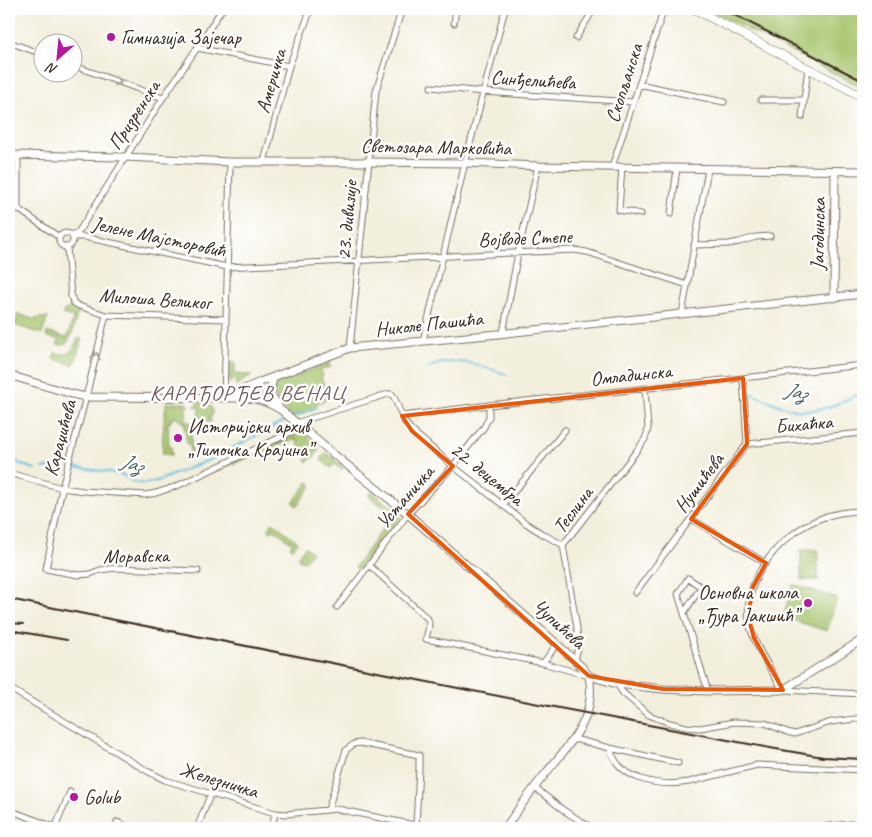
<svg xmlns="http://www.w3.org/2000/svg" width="872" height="837" font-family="Caveat,sans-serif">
<rect width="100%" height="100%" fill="#fff"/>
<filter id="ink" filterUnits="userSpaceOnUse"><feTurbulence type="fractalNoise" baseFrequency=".02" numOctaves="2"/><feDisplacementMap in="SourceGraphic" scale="10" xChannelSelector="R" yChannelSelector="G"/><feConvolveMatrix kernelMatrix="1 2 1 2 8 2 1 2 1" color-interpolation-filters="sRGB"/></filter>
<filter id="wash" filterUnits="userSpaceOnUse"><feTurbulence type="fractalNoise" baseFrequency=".0096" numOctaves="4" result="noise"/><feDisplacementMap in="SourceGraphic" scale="20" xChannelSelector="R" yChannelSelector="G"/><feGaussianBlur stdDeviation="1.12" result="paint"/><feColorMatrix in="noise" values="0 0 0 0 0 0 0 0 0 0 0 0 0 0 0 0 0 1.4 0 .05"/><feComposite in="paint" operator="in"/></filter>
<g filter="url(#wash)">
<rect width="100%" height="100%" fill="#f3efdd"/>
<path fill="#a6c56d" stroke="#707846" d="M707,9h156v79z
M73,303l7,5 -4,11 -13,-5 1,-4 4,-1z
M18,314l15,5 15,-2 -6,17 -28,-9z
M73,319l3,1c-3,9 -4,18 -11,25h-8l2,-5 -13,-4 1,-4 20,6z
M78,338l4,1 -8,26 -21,-6 2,-6c14,4 19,-3 23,-15z
M230,362h5v12l17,1 -15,10 -2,-1 2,-3 -3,-2 -3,4 -2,-4z
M329,363l2,4 -10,3 2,6 -2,1 8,22 -13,4 1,3c-5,3 -18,11 -23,11 -6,-1 -19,-18 -20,-25 -1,-4 2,-8 4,-11l5,-2 8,-1z
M166,403h20l4,3 -4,1v15h5l1,31h-2v-9h-3l-3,-22h-3l-1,-3 -4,-2 -4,1 -2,5h-2l1,23h2l1,9 -9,-1 -1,-11z
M197,403h10l5,5v8l-3,2 2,2v2h-12v-15h-4z
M301,431l14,12 -12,12 -7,-16 -69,27 -1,-1z
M317,445l2,3c-2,6 -6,11 -12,14l-1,-5z
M326,453l16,12 1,1 -1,4 -8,-6 -3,4 -9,-7 -1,-3z
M308,482l4,3 -15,21 -4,-3z
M372,491l27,22 1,2v3l-41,52 -4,-3 38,-52 -25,-20z
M272,523h2l23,18v2l-5,6 -2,-2 2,-4 -18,-14 -3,3 -1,-1 -1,-2z
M306,547l6,5 -6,8 -4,1 -3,-2 -1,-3 6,-8z
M801,550h17v30h-17z
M793,584l44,14 -10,33 -44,-14z"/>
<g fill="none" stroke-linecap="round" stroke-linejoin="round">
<path stroke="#63c1e1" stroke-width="2" d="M427,368c29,-13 53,-3 80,7
M750,393c31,13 50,25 84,12 10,-4 19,-9 29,-12
M292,417l24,-9
M9,455l11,9 15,5
M74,467l41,6 8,2 11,7 10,2 16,-4 51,-21 77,-40
M43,468l20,-1"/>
</g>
</g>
<g filter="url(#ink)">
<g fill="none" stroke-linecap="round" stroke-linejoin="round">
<defs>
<path id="street" d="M454,23l2,-14
M576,38l18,-29
M9,42l33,12
M197,48l92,18
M72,65l91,33
M639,84l85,18
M431,87l53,5 149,10
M761,100h43
M802,117l6,-49
M18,156v53l41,28
M264,162l25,-96 22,-57
M612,167l52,-158
M622,167l-3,43 22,4
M671,214l6,-46
M59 240a7 7 0 1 1 14 0a7 7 0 1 1-14 0Z
M73,234l5,-1 1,-2 84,-133 34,-50 25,-39
M72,237h12l143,30 347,-17 13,2 100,33
M694,245l35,-1 10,-2 17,-5 14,-1
M67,248l4,48 3,7 5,3 27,9 120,4
M682,314l26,-145
M106,315l-20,82 -24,91 -16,81 32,6 12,-1 10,-4 16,-2 82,3
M503,333l15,-80 20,-87
M423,341l42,-178 40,-154
M350,348l26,-257 26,-82
M224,398l6,-236
M402,416l87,-11 374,-40
M296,423l92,-29h4l2,3 10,24 8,10 41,35 74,58 14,9 22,12
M747,444l116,-11
M9,473l53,15 22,3 61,4 11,-2 21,-7 125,-59
M503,505l62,-75
M863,511c-14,0 -28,2 -41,7 -40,14 -79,60 -73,103 3,22 23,50 34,69l80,4
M691,519l75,44
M369,565l59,54c3,6 -1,14 -2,20l117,24 46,13
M635,593l112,-149 -4,-66
M337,607l71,-93 45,-48 31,-39 5,-10v-12
M684,613l17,-26 -13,-9 -10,16 28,91 2,6
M575,660l3,-12 -1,-20 -14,-83 72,-92 10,-14 2,-6 1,-5 -3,-39
M543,663l14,-19
M617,684l6,9 26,22 21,8 16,4 14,1 34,-6 31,1 22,9 8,2 36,-12 32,-4
M9,688l140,84 16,8 110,33 11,1 51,-5 82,17 23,2
M574,739l36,9c8,33 51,39 79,34l68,-17 106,5
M610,748l68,15
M535,788l31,24 26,16
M9,810l48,18
M328,810l18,-60 8,-6 6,-1 59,12v13l-3,57
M117,822l13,6
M55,828l15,-36
M197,828l14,-35
M272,828l3,-15
M808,828l55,-5"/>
<path id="secondary" d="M9,155l116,2 105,5h138l97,1 73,3 325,5
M834,298l1,-127
M9,375l63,19 14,3 161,1c13,1 23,5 34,12l45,38 82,66 149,130 24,22 8,10 28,8 46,5 45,2 75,-1 80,-51
M274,377c-5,13 -5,16 4,28
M226,397l34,-15 90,-34 148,-14 365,-40
M259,399l-3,-7 4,-10
M505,828c12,-17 24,-34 37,-50 24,-31 56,-58 47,-102"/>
<path id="primary" d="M694,9l169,88"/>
</defs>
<use href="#street" stroke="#7b6f61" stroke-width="7"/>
<use href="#secondary" stroke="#7b6f61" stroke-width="9"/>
<use href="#primary" stroke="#7b6f61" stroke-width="9"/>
<use href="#street" stroke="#fff" stroke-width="5"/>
<use href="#secondary" stroke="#fff" stroke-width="7"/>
<use href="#primary" stroke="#fff" stroke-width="8"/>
<path stroke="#3b2a1e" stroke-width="2" d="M723,9l140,72
M9,599l545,108 216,41 53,9 40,2
M9,623l14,1
M9,630l58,10"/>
</g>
<defs><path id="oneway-chevron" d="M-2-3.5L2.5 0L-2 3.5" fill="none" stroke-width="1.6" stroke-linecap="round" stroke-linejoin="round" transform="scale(1.25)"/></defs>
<g stroke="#a79f9a">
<use href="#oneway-chevron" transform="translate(118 82) rotate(20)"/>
<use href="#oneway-chevron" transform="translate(96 356) rotate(-77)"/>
</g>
</g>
<path fill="none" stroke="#e8590c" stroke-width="4" stroke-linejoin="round" d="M743,378l4,66 -56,75 75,44 -15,28 -2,29 5,18 29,52 -120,-1 -74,-13 -181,-162 45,-48 -41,-35 -10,-15z"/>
<g fill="#b5179e" stroke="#fff" stroke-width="2">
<circle cx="111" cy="37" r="5"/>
<circle cx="178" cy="438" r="5"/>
<circle cx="808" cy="603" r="5"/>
<circle cx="74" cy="797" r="5"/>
</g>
<g text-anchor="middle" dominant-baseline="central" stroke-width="5" stroke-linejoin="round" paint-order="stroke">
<g font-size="20" fill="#3b2a1e" stroke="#fff" text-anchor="start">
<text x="121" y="37">Гимназија Зајечар</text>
<text x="188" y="426">Историјски архив<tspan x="188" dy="23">„Тимочка Крајина”</tspan></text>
<text x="798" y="592" text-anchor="end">Основна школа<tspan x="798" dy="23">„Ђура Јакшић”</tspan></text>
<text x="84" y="797">Golub</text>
</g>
<g font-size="20" fill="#3b2a1e" stroke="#fff">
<text transform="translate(533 80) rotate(4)">Синђелићева</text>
<text transform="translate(271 81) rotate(-74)">Америчка</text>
<text transform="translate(624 83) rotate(-72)">Скопљанска</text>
<text transform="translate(134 115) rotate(-57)">Призренска</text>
<text transform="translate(436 147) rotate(1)">Светозара Марковића</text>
<text transform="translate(347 220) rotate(-85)">23. дивизије</text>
<text transform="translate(818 234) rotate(-89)">Јагодинска</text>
<text transform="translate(159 237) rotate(12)">Јелене Мајсторовић</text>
<text transform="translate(525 238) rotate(-2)">Војводе Степе</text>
<text transform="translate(155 299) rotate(4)">Милоша Великог</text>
<text transform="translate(429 324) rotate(-6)">Николе Пашића</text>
<text transform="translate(631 375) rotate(-6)">Омладинска</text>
<text transform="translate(804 424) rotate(-5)">Бихаћка</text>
<text transform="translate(60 438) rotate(-75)">Караџићева</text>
<text transform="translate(487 474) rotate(39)">22. децембра</text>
<text transform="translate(699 483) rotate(-53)">Нушићева</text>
<text transform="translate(405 497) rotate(-49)">Устаничка</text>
<text transform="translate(573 510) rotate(-53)">Теслина</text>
<text transform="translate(136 556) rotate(-1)">Моравска</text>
<text transform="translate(559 624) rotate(42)">Чупићева</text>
<text transform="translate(219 780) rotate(17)">Железничка</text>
</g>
<g font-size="21" font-style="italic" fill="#495f62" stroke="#fff">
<text transform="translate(796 391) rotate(12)">Јаз</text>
<text transform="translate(132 463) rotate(16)">Јаз</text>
</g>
<g font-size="22" letter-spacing="1" fill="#75595b" stroke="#fff">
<text x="248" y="393">КАРАЂОРЂЕВ ВЕНАЦ</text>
</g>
</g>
<rect width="872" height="837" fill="none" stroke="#fff" stroke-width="30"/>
<g transform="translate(58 58) rotate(207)"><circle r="24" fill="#ffffff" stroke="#b1aaa5"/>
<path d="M0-4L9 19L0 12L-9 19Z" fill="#b5179e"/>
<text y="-8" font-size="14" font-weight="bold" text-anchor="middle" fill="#3b2a1e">N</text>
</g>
</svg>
